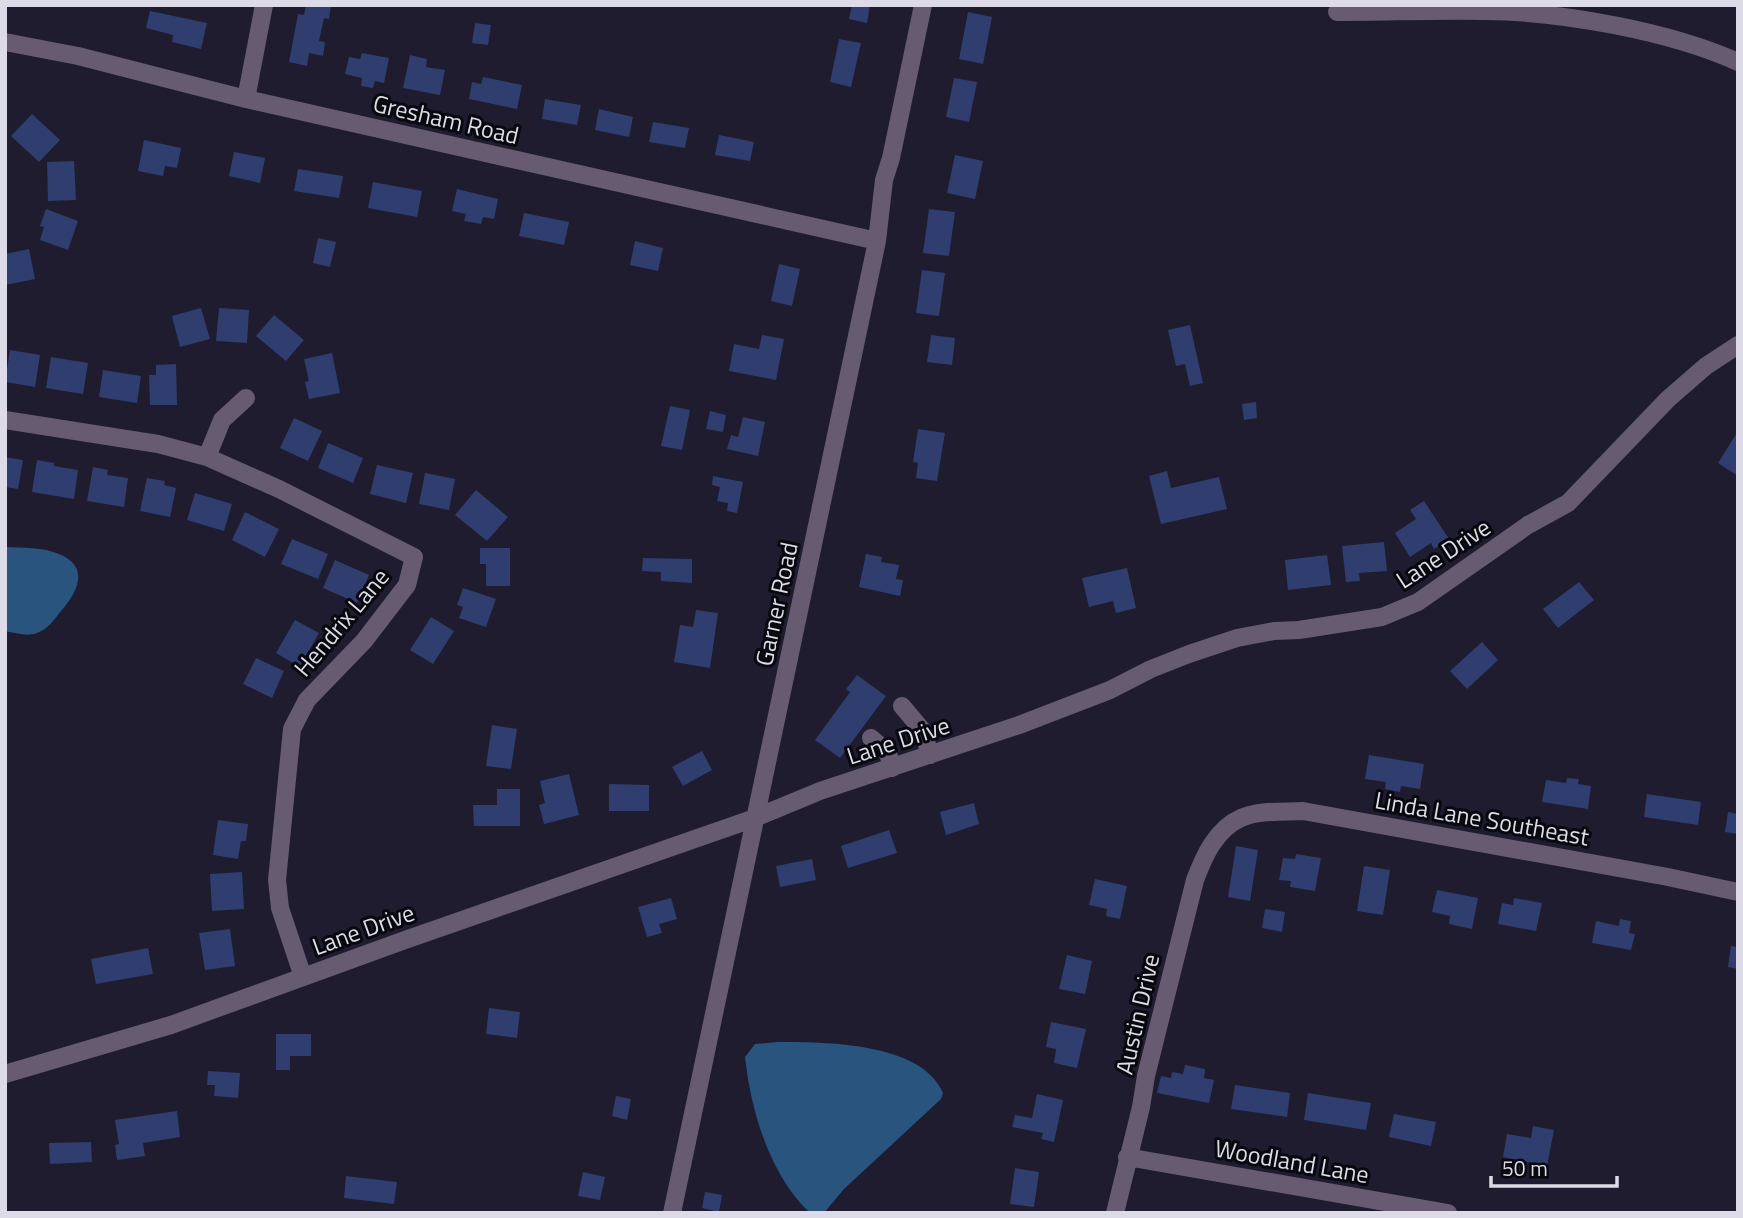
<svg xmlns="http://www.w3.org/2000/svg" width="1743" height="1218" font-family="'Titillium Web',sans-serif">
<rect width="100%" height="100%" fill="#1e1c2e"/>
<path fill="#28547e" d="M5,547c18,1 38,0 54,7 32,13 18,39 2,57 -7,9 -13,18 -24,22 -10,4 -21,0 -32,-2z
M778,1042c46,0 144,0 165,51l-2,6 -97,90 -20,24 -15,-1c-40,-39 -58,-101 -64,-155l10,-13z"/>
<path fill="#2f3e6f" d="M306,5h25l-2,14 -5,-1 -5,23 6,1 -2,14 -14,-3 -2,13 -18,-4 9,-48 6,1z
M852,5h18l-3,18 -18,-4z
M150,11l57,12 -6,26 -29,-7 1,-7 -27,-7z
M968,12l24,5 -9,47 -24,-5z
M475,23l16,2 -3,20 -16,-2z
M839,39l22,4 -10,44 -21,-5z
M362,53l27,5 -5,25 -9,-2 -2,7 -12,-2 1,-8 -17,-4 4,-17 11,2z
M410,55l17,4 -1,8 19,3 -5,25 -37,-7z
M483,77l39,8 -5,24 -48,-10 3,-17 9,2z
M954,78l23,4 -8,40 -23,-5z
M545,99l36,6 -4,20 -35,-6z
M599,109l34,8 -4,20 -34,-7z
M32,114l28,26 -21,22 -28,-26z
M653,122l36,6 -4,20 -36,-6z
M719,135l35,7 -4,19 -35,-6z
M144,140l37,8 -4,20 -12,-2 -2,10 -25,-5z
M234,152l31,6 -5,25 -31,-7z
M955,155l28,6 -8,38 -28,-6z
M74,161l2,39 -28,1 -1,-39z
M298,169l45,7 -4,22 -45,-7z
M373,182l49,9 -5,26 -49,-9z
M457,189l41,10 -4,20 -11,-2 -2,7 -17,-3 2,-7 -14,-3z
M46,209l32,12 -10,29 -28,-10 4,-13 -4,-1z
M929,209l26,3 -6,44 -26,-3z
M524,213l45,9 -5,23 -45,-9z
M318,238l18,4 -6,25 -17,-4z
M635,241l28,7 -5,23 -28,-6z
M29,249l6,30 -30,6v-31z
M779,264l21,5 -8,37 -21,-5z
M922,270l23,3 -6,43 -23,-3z
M201,308l9,31 -30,8 -8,-31z
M219,308l30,2 -2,33 -31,-2z
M274,315l30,25 -18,21 -30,-25z
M1190,325l13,58 -13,3 -5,-22 -9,2 -8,-36z
M762,335l22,4 -8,41 -47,-9 5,-27 25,5z
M931,335l24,3 -3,27 -25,-3z
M10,350l30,5 -5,32 -30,-5z
M332,353l8,40 -31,6 -4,-17 4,-1 -5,-22z
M51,357l37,6 -5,31 -37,-6z
M176,364l1,41h-27l-1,-30h7v-10z
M103,370l38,6 -4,27 -38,-6z
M1256,402l1,16 -13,2 -2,-16z
M670,406l20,4 -8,40 -21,-4z
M710,411l16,4 -3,17 -17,-3z
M743,417l22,5 -7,34 -31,-7 4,-14 7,2z
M294,418l28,13 -14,30 -28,-13z
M918,429l27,4 -8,48 -21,-3 2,-15 -5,-1z
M1738,431v45l-20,-13z
M328,443l35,15 -10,25 -35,-15z
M5,457l18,3 -5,29 -13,-2z
M37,460l17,3v3l24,4 -4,29 -42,-7z
M377,465l36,8 -7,30 -36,-9z
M93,467l15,3 -1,5 21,3 -4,29 -37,-6z
M1167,471l4,17 48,-11 8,32 -66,15 -12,-48z
M425,473l30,6 -6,31 -30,-6z
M713,476l30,6 -6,31 -10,-2 1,-8 -11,-2 3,-14 -8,-2z
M147,478l18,3 -1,4 12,3 -6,29 -30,-6z
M476,490l32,27 -21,24 -32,-26z
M195,493l37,11 -8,27 -37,-11z
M1424,501l25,38 -15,10 -3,-6 -21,14 -15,-24 21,-14 -6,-9z
M245,512l34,17 -14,28 -33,-17z
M292,539l36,15 -10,25 -37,-15z
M1384,542l3,29 -28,2 1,8 -14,1 -4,-36z
M480,548h30v38h-24v-22h-6z
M866,554l16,3 -1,5 18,3 -3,14 7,1 -3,16 -41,-9z
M1327,555l4,30 -43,5 -3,-30z
M643,558l49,1v24l-31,-2v-9l-19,-1z
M335,560l34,15 -12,28 -34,-15z
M1127,568l9,40 -20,5 -3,-12 -24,6 -7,-29z
M1579,582l15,18 -36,28 -15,-19z
M463,588l33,11 -10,28 -27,-9 4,-11 -6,-2z
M696,610l22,3 -8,55 -36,-6 6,-37 13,2z
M431,617l23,14 -21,33 -23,-14z
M295,620l24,13 -19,34 -24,-14z
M1482,642l16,18 -31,29 -17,-18z
M256,658l28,13 -12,27 -29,-14z
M857,675l29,21 -46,62 -25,-18 35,-48 -4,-3z
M492,725l25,4 -6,40 -25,-3z
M702,751l10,19 -29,16 -11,-19z
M1369,755l55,9 -4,25 -19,-3 -1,6 -15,-3 1,-7 -21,-3z
M569,774l10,41 -35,9 -5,-19 6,-2 -5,-22z
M1567,778l12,1 -1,5 13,2 -3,23 -46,-7 4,-22 20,3z
M609,784l40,1v26h-40z
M497,789h23v37h-46l-1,-21h24z
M1647,794l54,8 -3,23 -54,-8z
M974,803l5,21 -33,11 -6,-23z
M1728,812l10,2v20l-13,-2z
M218,820l30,4 -2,17h-5l-3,18 -25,-4z
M889,830l8,23 -49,15 -7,-22z
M1236,846l22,4 -8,51 -22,-4z
M1296,854l25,4 -6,33 -25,-4 1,-6 -12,-1 4,-22 12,1z
M812,859l4,21 -36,7 -4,-21z
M1364,866l26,4 -7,45 -26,-4z
M242,872l2,37 -32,2 -2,-37z
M1095,879l32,7 -7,33 -14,-3 1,-7 -18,-4z
M1437,890l41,8 -6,31 -23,-5 1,-8 -18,-4z
M671,898l6,21 -18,5 3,9 -15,4 -9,-30z
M1514,898l28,5 -6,28 -38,-7 4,-21 11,2z
M1265,909l20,3 -3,20 -20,-4z
M1620,919l11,2 -2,12 6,1 -4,16 -39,-7 4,-22 23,5z
M230,929l5,37 -30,4 -6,-37z
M1731,946l7,1v22l-10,-2z
M148,948l5,26 -57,10 -5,-25z
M1067,955l25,6 -7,33 -26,-5z
M489,1008l31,4 -3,26 -31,-4z
M1051,1022l35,7 -9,39 -23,-5 2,-14 -10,-2z
M276,1034h35v22h-21v14h-14z
M1185,1065l20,4 -1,9 10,2 -5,23 -52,-10 4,-17 10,2 1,-6 11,2z
M208,1071l32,2 -2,25 -24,-2 1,-11h-8z
M1235,1085l55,8 -3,24 -56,-8z
M1308,1093l63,10 -5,27 -62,-10z
M1037,1094l26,6 -9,42 -13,-3 2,-6 -31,-6 3,-12 17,3z
M616,1096l15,3 -4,21 -15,-4z
M177,1111l3,26 -37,6 2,13 -28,4 -2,-15 4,-1 -4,-24z
M1394,1114l42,8 -5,24 -42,-9z
M1533,1126l21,4 -7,36 -44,-9 4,-23 24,4z
M91,1142l1,20 -42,2 -1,-21z
M1015,1168l24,4 -5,35 -24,-3z
M583,1172l22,5 -5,23 -22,-4z
M346,1176l51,6 -3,22 -50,-6z
M705,1192l17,3 -3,17 -17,-4z"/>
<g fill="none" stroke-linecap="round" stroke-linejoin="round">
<path stroke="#665b71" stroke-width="18" d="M1337,12c50,0 100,-2 150,-1 75,1 182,20 251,51
M5,42l73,14 168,43 631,142
M246,99l18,-94
M5,420l153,24 49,13 72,32 135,68 -7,28 -43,56 -57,59 -15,29 -15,151 3,28 23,69
M207,457l15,-37 24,-22
M902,706l21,25 7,24
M871,738l17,15 4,15
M5,1074l166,-49 234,-85 350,-122 65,-27 199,-66 91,-35 41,-21 38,-15 48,-16 37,-7 25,-1 83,-13 36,-15 110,-77 40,-22 100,-104 38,-33 32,-21
M1127,1157l321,56
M672,1213l205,-972 7,-61 7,-22 32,-153
M1115,1213l26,-106 5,-31 49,-196c9,-24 21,-51 46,-62 17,-8 43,-6 62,-7l365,66 70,15"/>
</g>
<g text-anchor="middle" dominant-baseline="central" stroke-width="6" stroke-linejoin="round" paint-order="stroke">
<g font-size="24" fill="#dcdbe7" stroke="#08080f">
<text transform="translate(446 119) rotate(13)">Gresham Road</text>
<text transform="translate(1443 553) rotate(-33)">Lane Drive</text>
<text transform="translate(776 604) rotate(-78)">Garner Road</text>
<text transform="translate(341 622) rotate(-50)">Hendrix Lane</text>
<text transform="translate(898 740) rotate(-18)">Lane Drive</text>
<text transform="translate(1482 818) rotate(10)">Linda Lane Southeast</text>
<text transform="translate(363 929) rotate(-20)">Lane Drive</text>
<text transform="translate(1137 1014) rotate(-77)">Austin Drive</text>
<text transform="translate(1292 1161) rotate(10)">Woodland Lane</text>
</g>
</g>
<rect width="1743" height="1218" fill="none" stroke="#dcdbe7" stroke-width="14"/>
<path d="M1491 1176v10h126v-10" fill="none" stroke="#dcdbe7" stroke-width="3.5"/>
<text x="1502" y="1176" font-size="21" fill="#dcdbe7" stroke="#08080f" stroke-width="5" paint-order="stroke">50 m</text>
</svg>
